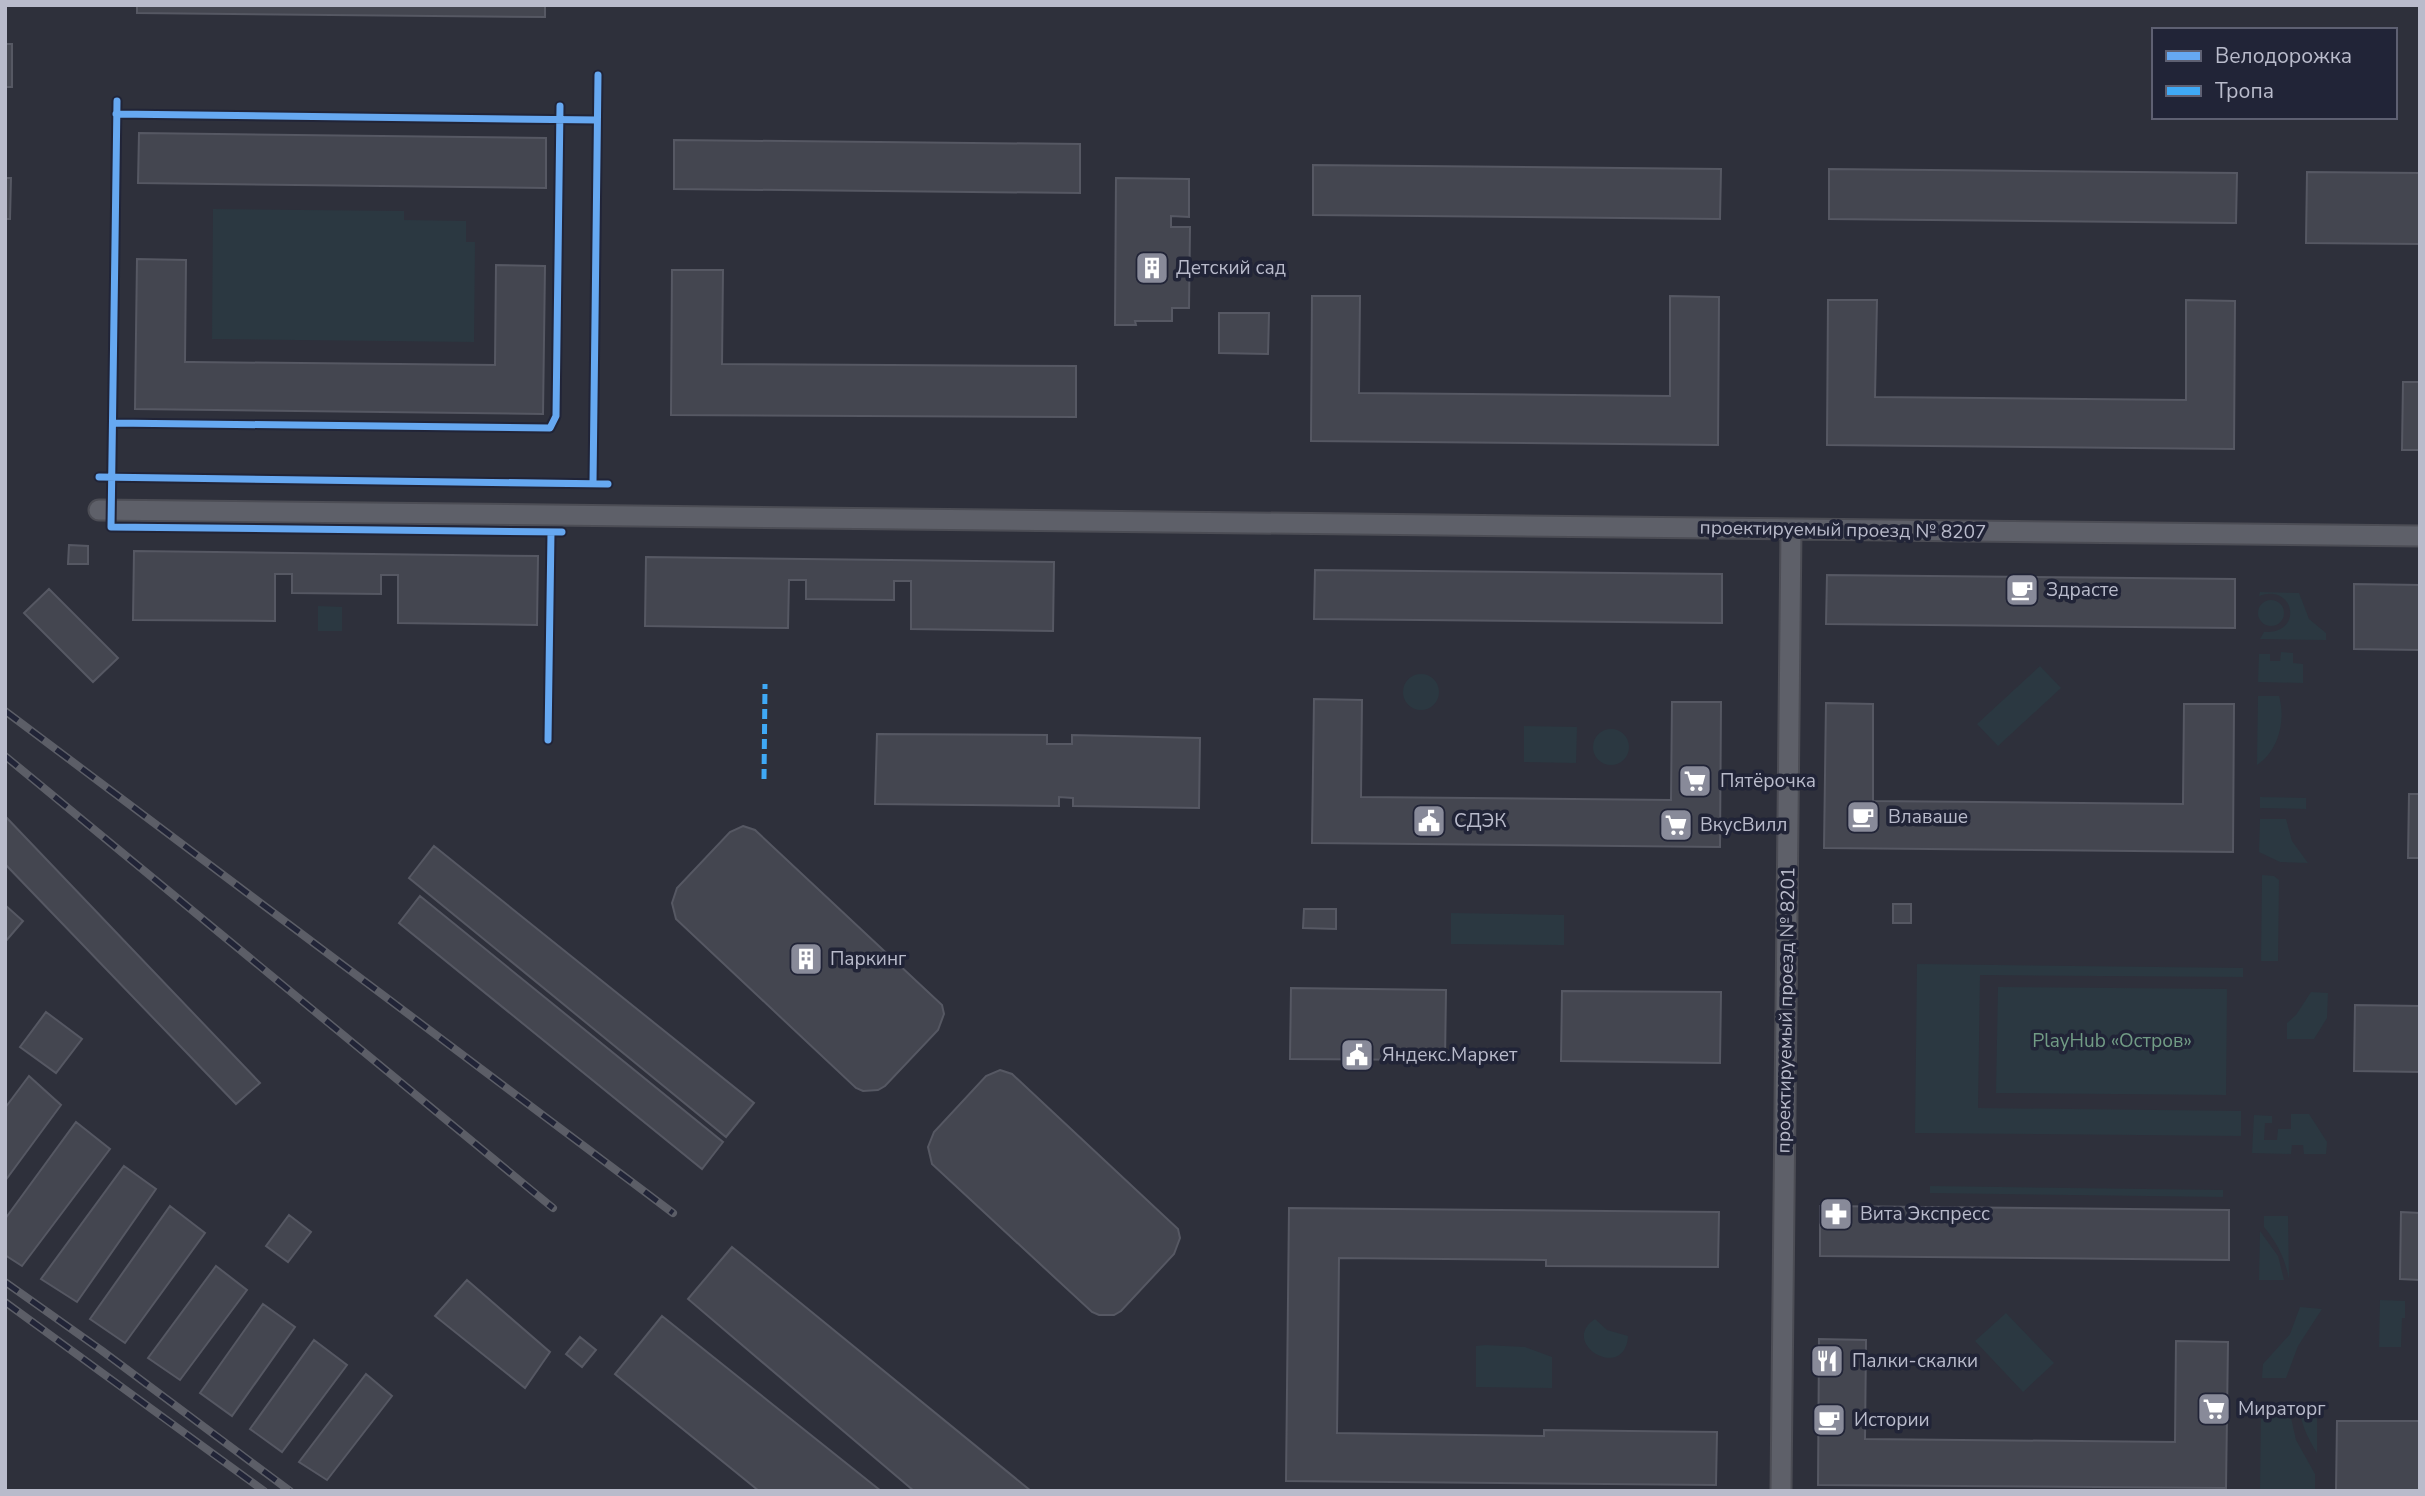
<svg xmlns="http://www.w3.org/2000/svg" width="2425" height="1496" font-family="'Nunito Sans',sans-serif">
<rect width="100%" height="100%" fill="#2e303b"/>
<path fill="#2b3841" d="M213,209l191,2v9l62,1v21h9l-1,100 -262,-3z
M2260,592l39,1 10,26 17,14v7l-66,-1 4,-7c40,3 31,-50 -5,-36z
M2258 613a13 13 0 1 1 26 0a13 13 0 1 1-26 0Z
M318,606l24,1v24h-24z
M2281,652l12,1v10l10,1v19l-45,-1 1,-28h11v7h10z
M2040,666l21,22 -63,58 -21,-22z
M1403 692a18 18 0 1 1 36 0a18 18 0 1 1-36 0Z
M2258,696h21c7,24 0,54 -22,69z
M1524,726l53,1 -1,36 -52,-1z
M1593 747a18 18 0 1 1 36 0a18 18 0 1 1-36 0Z
M2260,797l46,1v11l-46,-1z
M2260,819h26l6,22 16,22 -28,-1 -21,-10z
M2262,875l12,1 5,4 -1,81h-17z
M1451,913l113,2v30l-113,-1z
M1917,964l326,4v9l-263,-2 -2,133 263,3v25l-326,-3z
M1998,987l229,2 -1,106 -230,-2z
M2311,992l17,1 -1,25 -13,21h-27v-16l9,-8z
M2291,1114h18l18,28 -1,12h-22l-1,-9h-11l-1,9 -39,-1 2,-38 18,1v7h-7l-1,17h13l1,-11h13z
M1930,1186l293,4v7l-293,-4z
M2264,1216h24l1,63c-4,-21 -12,-36 -25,-52z
M2260,1231l18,25 6,24h-25z
M2380,1300l25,1v17h-3l-1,29h-22z
M2300,1307l22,2 -24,37 -12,32h-24l1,-14 27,-30z
M2006,1313l48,50 -31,29 -48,-51z
M1595,1319l12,11 21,6c-3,47 -70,7 -33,-17z
M1485,1345l40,2 27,10v31l-76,-1v-41z
M2299,1403h18v50c-10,-16 -17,-31 -18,-50z
M2261,1404h27l8,36 19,34v17h-55z"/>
<path fill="#444650" stroke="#565863" stroke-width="2" d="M137,5h408v12l-408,-4z
M5,44h7v43h-7z
M139,133l407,5v50l-408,-5z
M674,140l406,4v49l-406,-4z
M1313,165l408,4 -1,50 -407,-4z
M1829,169l408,4 -1,50 -407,-4z
M2307,172l113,1v71l-114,-1z
M5,178h6l-1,41h-5z
M1116,178l73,1v38l-18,-1v11h19l-1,81h-17v13h-37l1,4h-21z
M137,259l49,1 -1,102h7l303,3 1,-100 49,1 -2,148 -408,-5z
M672,270h51l-1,94 354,2v51l-405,-2z
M1312,296h48l-1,97 311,3v-100l49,1 -1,148 -407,-4z
M1828,300h49l-2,97 311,3v-100l49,1 -1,148 -407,-4z
M1219,313h50l-1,41 -49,-1z
M2403,382h17v68h-18z
M69,545l19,1v18h-20z
M134,551l404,5 -1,69 -139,-2v-48h-17v19l-89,-1v-19h-17v47l-142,-1z
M646,557l408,5 -1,69 -142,-2v-48h-17v19l-88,-1v-19h-17l-1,48 -143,-2z
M1315,570l407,4v49l-408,-4z
M1827,575l408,4v49l-409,-4z
M2354,584l66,1v65l-66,-1z
M49,589l69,69 -25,24 -69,-69z
M1314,699l48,1 -1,97 310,3 1,-98h49l-1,145 -408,-4z
M1826,703l47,1v97l310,3 1,-100h50l-1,148 -409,-4z
M877,734l170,1v9h25v-9l128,3 -1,70 -126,-2v-8l-14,-1v9l-184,-2z
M2409,794h11v64h-12z
M5,816l255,267 -24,21 -231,-240z
M743,826l12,4 187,175 2,9 -6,16 -53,56 -7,4 -15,1 -7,-3 -180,-169 -4,-16 5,-15 53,-56z
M434,846l320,257 -28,34 -317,-259z
M420,896l303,246 -21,27 -303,-246z
M1893,904h18v19h-18z
M5,905l18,16 -18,21z
M1304,909h32v20l-33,-1z
M1291,988l155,2 -1,70 -155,-1z
M1562,991l159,1 -1,71 -159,-2z
M2355,1005l65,1v66l-66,-1z
M46,1012l36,27 -26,34 -36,-26z
M1000,1070l12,4 166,155 2,9 -6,16 -53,57 -7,4h-15l-7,-3 -160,-148 -4,-17 6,-15 52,-56z
M29,1076l32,29 -56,76v-73z
M76,1122l34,27 -88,117 -17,-11v-36z
M124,1166l32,23 -79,113 -36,-23z
M170,1206l35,27 -80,110 -35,-24z
M1820,1206l409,4v50l-409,-4z
M1289,1208l430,4 -1,55 -172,-1v-6l-207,-2 -1,87 -1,88 207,3v-6l173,2 -1,53 -430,-4z
M2401,1212l19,1v67l-20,-1z
M289,1215l22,17 -23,30 -22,-16z
M732,1247l299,244h-117l-226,-192z
M216,1266l31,24 -67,90 -32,-22z
M467,1280l83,72 -25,36 -90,-72z
M263,1304l32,23 -63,89 -32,-23z
M662,1316l219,175h-122l-144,-117z
M580,1337l16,13 -14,17 -16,-13z
M1819,1339l47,1 -1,99 310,3 1,-101 52,1 -2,146 -408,-3z
M314,1340l33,25 -65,87 -32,-23z
M366,1374l26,22 -65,84 -28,-18z
M2337,1421h83v70h-84z"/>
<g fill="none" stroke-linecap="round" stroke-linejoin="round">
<defs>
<path id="minor" d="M99,510l2321,26
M1781,1491l10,-962"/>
</defs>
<use href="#minor" stroke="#4c4d55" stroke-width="23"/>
<use href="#minor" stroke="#5e6069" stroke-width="19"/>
<defs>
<path id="rail" d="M5,711l668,502
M5,756l548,452
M5,1282l96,68 189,141
M5,1302l259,189"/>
</defs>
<use href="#rail" stroke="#5c5e67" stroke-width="8"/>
<use href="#rail" stroke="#212437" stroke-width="5" stroke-dasharray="16" stroke-linecap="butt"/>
<path stroke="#3fa9f5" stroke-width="5" stroke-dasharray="10 5" stroke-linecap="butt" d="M764,779l1,-95"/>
<defs>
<path id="cycleway" d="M117,101l-6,426 451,5
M116,114l481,6
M113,423l437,5 6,-12 4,-310
M99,477l509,7
M593,483l5,-408
M548,740l3,-208"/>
</defs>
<use href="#cycleway" stroke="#212437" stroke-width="11"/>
<use href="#cycleway" stroke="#66a8f1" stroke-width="7"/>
</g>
<defs>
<symbol id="building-square" viewBox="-11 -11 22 22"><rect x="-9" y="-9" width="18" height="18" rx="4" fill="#888a99" stroke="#212437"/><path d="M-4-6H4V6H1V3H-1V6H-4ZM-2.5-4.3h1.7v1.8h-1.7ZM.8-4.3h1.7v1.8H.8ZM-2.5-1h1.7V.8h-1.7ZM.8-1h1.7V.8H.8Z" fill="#fff"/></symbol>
<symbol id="cafe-square" viewBox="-11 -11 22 22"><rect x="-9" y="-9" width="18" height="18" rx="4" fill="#888a99" stroke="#212437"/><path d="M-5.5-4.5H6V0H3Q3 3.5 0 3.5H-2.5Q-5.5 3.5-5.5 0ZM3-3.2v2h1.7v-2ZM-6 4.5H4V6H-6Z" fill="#fff"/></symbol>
<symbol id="supermarket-square" viewBox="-11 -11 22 22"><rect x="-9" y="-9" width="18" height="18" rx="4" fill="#888a99" stroke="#212437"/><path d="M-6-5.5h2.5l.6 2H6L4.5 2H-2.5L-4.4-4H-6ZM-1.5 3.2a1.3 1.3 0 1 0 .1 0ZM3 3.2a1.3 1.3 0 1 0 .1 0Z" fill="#fff"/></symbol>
<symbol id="civic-square" viewBox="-11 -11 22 22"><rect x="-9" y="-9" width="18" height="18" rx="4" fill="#888a99" stroke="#212437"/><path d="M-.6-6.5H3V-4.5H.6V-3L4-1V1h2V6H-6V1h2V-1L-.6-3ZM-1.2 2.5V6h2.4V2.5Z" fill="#fff"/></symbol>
<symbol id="pharmacy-square" viewBox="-11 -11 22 22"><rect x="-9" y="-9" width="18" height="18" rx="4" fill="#888a99" stroke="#212437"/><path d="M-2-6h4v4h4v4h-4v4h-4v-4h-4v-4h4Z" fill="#fff"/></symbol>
<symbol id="restaurant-square" viewBox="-11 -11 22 22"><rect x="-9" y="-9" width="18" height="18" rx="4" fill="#888a99" stroke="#212437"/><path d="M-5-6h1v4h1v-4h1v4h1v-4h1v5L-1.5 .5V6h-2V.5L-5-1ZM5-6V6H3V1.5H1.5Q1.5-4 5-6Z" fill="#fff"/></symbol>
</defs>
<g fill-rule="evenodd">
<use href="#building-square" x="1133" y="249" width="38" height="38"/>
<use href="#cafe-square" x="2003" y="571" width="38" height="38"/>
<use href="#supermarket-square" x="1676" y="762" width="38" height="38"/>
<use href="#cafe-square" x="1844" y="798" width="38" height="38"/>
<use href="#civic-square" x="1410" y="802" width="38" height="38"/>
<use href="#supermarket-square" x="1657" y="806" width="38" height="38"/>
<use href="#building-square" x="787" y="940" width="38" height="38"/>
<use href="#civic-square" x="1338" y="1036" width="38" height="38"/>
<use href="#pharmacy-square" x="1817" y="1195" width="38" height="38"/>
<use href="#restaurant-square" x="1808" y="1342" width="38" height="38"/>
<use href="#supermarket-square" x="2195" y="1390" width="38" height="38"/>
<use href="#cafe-square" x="1810" y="1401" width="38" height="38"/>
</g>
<g text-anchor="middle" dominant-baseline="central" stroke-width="7" stroke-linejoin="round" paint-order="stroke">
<g font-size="19" fill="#b9bbcb" stroke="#212437" text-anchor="start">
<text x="1176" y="268">Детский сад</text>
<text x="2046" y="590">Здрасте</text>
<text x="1720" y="781">Пятёрочка</text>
<text x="1888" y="817">Влаваше</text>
<text x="1454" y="821">СДЭК</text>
<text x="1700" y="825">ВкусВилл</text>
<text x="830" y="959">Паркинг</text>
<text x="1382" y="1055">Яндекс.Маркет</text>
<text x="1860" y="1214">Вита Экспресс</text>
<text x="1852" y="1361">Палки-скалки</text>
<text x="2238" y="1409">Мираторг</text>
<text x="1854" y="1420">Истории</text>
</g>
<g font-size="19" fill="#b9bbcb" stroke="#212437">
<text transform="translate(1843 530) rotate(1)">проектируемый проезд № 8207</text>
<text transform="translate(1786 1010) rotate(-89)">проектируемый проезд № 8201</text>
</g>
<g font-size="19" fill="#719b85" stroke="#212437">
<text x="2112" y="1041">PlayHub «Остров»</text>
</g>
</g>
<rect width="2425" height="1496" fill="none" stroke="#b9bbcb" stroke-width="14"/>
<rect x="2152" y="28" width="245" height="91" fill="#212437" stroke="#5e6072" stroke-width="2"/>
<rect x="2166" y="51" width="35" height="10" fill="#66a8f1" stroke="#5e6072" stroke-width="2"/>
<text x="2215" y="63" font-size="21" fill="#b9bbcb">Велодорожка</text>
<rect x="2166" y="86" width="35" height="10" fill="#3fa9f5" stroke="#5e6072" stroke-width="2"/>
<text x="2215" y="98" font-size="21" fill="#b9bbcb">Тропа</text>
</svg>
